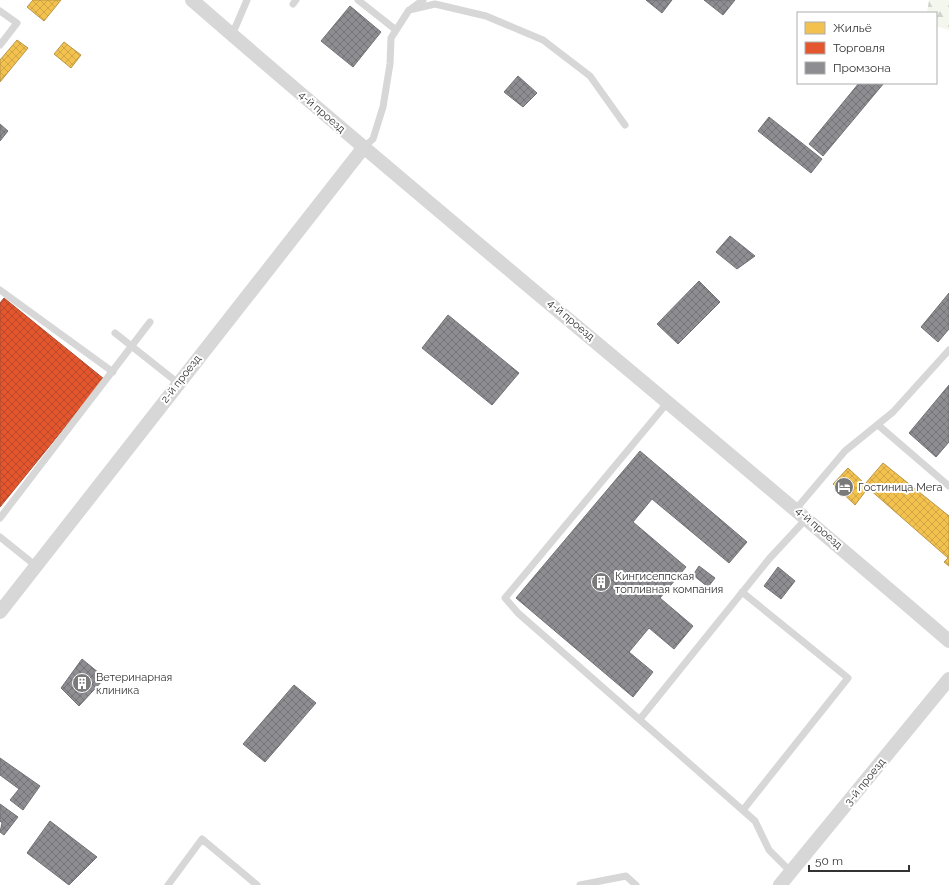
<svg xmlns="http://www.w3.org/2000/svg" width="949" height="885" font-family="Raleway,sans-serif">
<defs>
<pattern id="forest-firs" width="22" height="20" patternUnits="userSpaceOnUse"><rect width="22" height="20" fill="#f3f7ee"/><path d="M5 1l3.5 6h-7zM16 11l3.5 6h-7z" fill="#d1d4cd"/></pattern>
<pattern id="homes-cross-hatch" width="8" height="8" patternUnits="userSpaceOnUse"><rect width="8" height="8" fill="#f2c14e"/><path d="M0 0l8 8M0 8l8-8" fill="none" stroke="#d0a645"/></pattern>
<pattern id="shops-cross-hatch" width="8" height="8" patternUnits="userSpaceOnUse"><rect width="8" height="8" fill="#e4572e"/><path d="M0 0l8 8M0 8l8-8" fill="none" stroke="#b94928"/></pattern>
<pattern id="industry-cross-hatch" width="8" height="8" patternUnits="userSpaceOnUse"><rect width="8" height="8" fill="#8d8d92"/><path d="M0 0l8 8M0 8l8-8" fill="none" stroke="#747478"/></pattern>
</defs>
<rect width="100%" height="100%" fill="#fff"/>
<path fill="url(#forest-firs)" d="M929,0h20v30l-13,-4v-13h-9z"/>
<path fill="url(#homes-cross-hatch)" stroke="#b99646" d="M33,0h28l-17,21 -17,-14z
M17,40l11,8 -28,34v-22z
M64,42l17,13 -10,13 -17,-14z
M883,463l66,53v50l-5,-4 4,-4 -80,-70 -13,17 -22,-21 15,-16 17,16z"/>
<path fill="url(#shops-cross-hatch)" stroke="#af4c30" d="M4,298l100,81 -104,128v-204z"/>
<path fill="url(#industry-cross-hatch)" stroke="#727276" d="M646,0h26l-10,13z
M704,0h31l-12,15z
M350,6l31,26 -28,35 -32,-26z
M518,76l19,17 -14,14 -19,-15z
M859,83h25l-61,73 -14,-12z
M769,117l53,42 -11,14 -53,-42z
M0,124l8,7 -8,10z
M730,236l25,20 -18,13 -21,-17z
M699,281l21,21 -42,42 -21,-20z
M949,293v36l-11,13 -17,-15z
M448,315l71,58 -27,32 -70,-57z
M949,385v57l-13,15 -27,-24z
M640,451l107,91 -18,21 -77,-64 -19,23 53,45 -26,31 33,28 -19,23 -25,-21 -20,24 24,20 -20,25 -117,-99z
M699,566l16,12 -7,9 -15,-12z
M778,567l17,14 -14,18 -17,-13z
M82,659l23,19 -26,28 -18,-18z
M294,685l22,18 -51,59 -22,-18z
M0,758l40,28 -17,24 -13,-10 9,-11 -19,-14z
M0,804l18,13 -14,18 -4,-3 2,-9 -2,-2z
M50,821l47,36 -28,28 -42,-32z"/>
<g fill="none" stroke-linecap="round" stroke-linejoin="round">
<path stroke="#d7d7d7" stroke-width="7" d="M358,0l38,30
M293,4l3,-4
M412,8l11,-8
M0,11l17,12 -17,22
M232,35l15,-35
M364,147l9,-8 10,-32 7,-43 1,-26 18,-28 26,-6 51,12 57,24 47,36 35,49
M0,290l113,82
M115,333l63,50
M668,402l-163,196 13,15 237,208 14,29 22,22
M878,425l71,61
M796,509l49,-58 48,-39 56,-62
M0,518l150,-196
M0,537l36,29
M742,592l106,86 -105,132
M640,719l129,-160 38,-41
M168,885l34,-46 55,46
M580,885l46,-9 10,9"/>
<path stroke="#d7d7d7" stroke-width="14" d="M192,0c249,217 507,425 757,641
M0,612l364,-465
M780,885l169,-206"/>
</g>
<defs>
<symbol id="hotel-disc" viewBox="-11 -11 22 22"><circle r="9.5" fill="#7a7a7a" stroke="#fff"/><path d="M-6-4.5h1.5V1H6V5H4.5V3h-9V5H-6ZM-4 0a1.8 1.8 0 1 1 3.6 0ZM.5 0V-2.5h3Q6-2.5 6 0Z" fill="#fff"/></symbol>
<symbol id="building-disc" viewBox="-11 -11 22 22"><circle r="9.5" fill="#7a7a7a" stroke="#fff"/><path d="M-4-6H4V6H1V3H-1V6H-4ZM-2.5-4.3h1.7v1.8h-1.7ZM.8-4.3h1.7v1.8H.8ZM-2.5-1h1.7V.8h-1.7ZM.8-1h1.7V.8H.8Z" fill="#fff"/></symbol>
</defs>
<g fill-rule="evenodd">
<use href="#hotel-disc" x="833" y="476" width="22" height="22"/>
<use href="#building-disc" x="590" y="571" width="22" height="22"/>
<use href="#building-disc" x="71" y="672" width="22" height="22"/>
</g>
<g text-anchor="middle" dominant-baseline="central" stroke-width="4" stroke-linejoin="round" paint-order="stroke">
<g font-size="11" fill="#333" stroke="#fff">
<text transform="translate(322 112) rotate(41)">4-й проезд</text>
<text transform="translate(571 320) rotate(40)">4-й проезд</text>
<text transform="translate(181 379) rotate(-52)">2-й проезд</text>
<text transform="translate(819 528) rotate(41)">4-й проезд</text>
<text transform="translate(865 782) rotate(-51)">3-й проезд</text>
</g>
<g font-size="11" fill="#333" stroke="#fff" text-anchor="start">
<text x="858" y="487">Гостиница Мега</text>
<text x="615" y="576">Кингисеппская<tspan x="615" dy="13">топливная компания</tspan></text>
<text x="96" y="677">Ветеринарная<tspan x="96" dy="13">клиника</tspan></text>
</g>
</g>
<rect x="797" y="12" width="140" height="72" fill="#ffffff" stroke="#adadad"/>
<rect x="805" y="22" width="20" height="12" fill="#f2c14e" stroke="#adadad"/>
<text x="833" y="32" font-size="12" fill="#333333">Жильё</text>
<rect x="805" y="42" width="20" height="12" fill="#e4572e" stroke="#adadad"/>
<text x="833" y="52" font-size="12" fill="#333333">Торговля</text>
<rect x="805" y="62" width="20" height="12" fill="#8d8d92" stroke="#adadad"/>
<text x="833" y="72" font-size="12" fill="#333333">Промзона</text>
<path d="M809 865v6h100v-6" fill="none" stroke="#333333" stroke-width="2"/>
<text x="815" y="865" font-size="12" fill="#333333" stroke="#ffffff" stroke-width="3" paint-order="stroke">50 m</text>
</svg>
